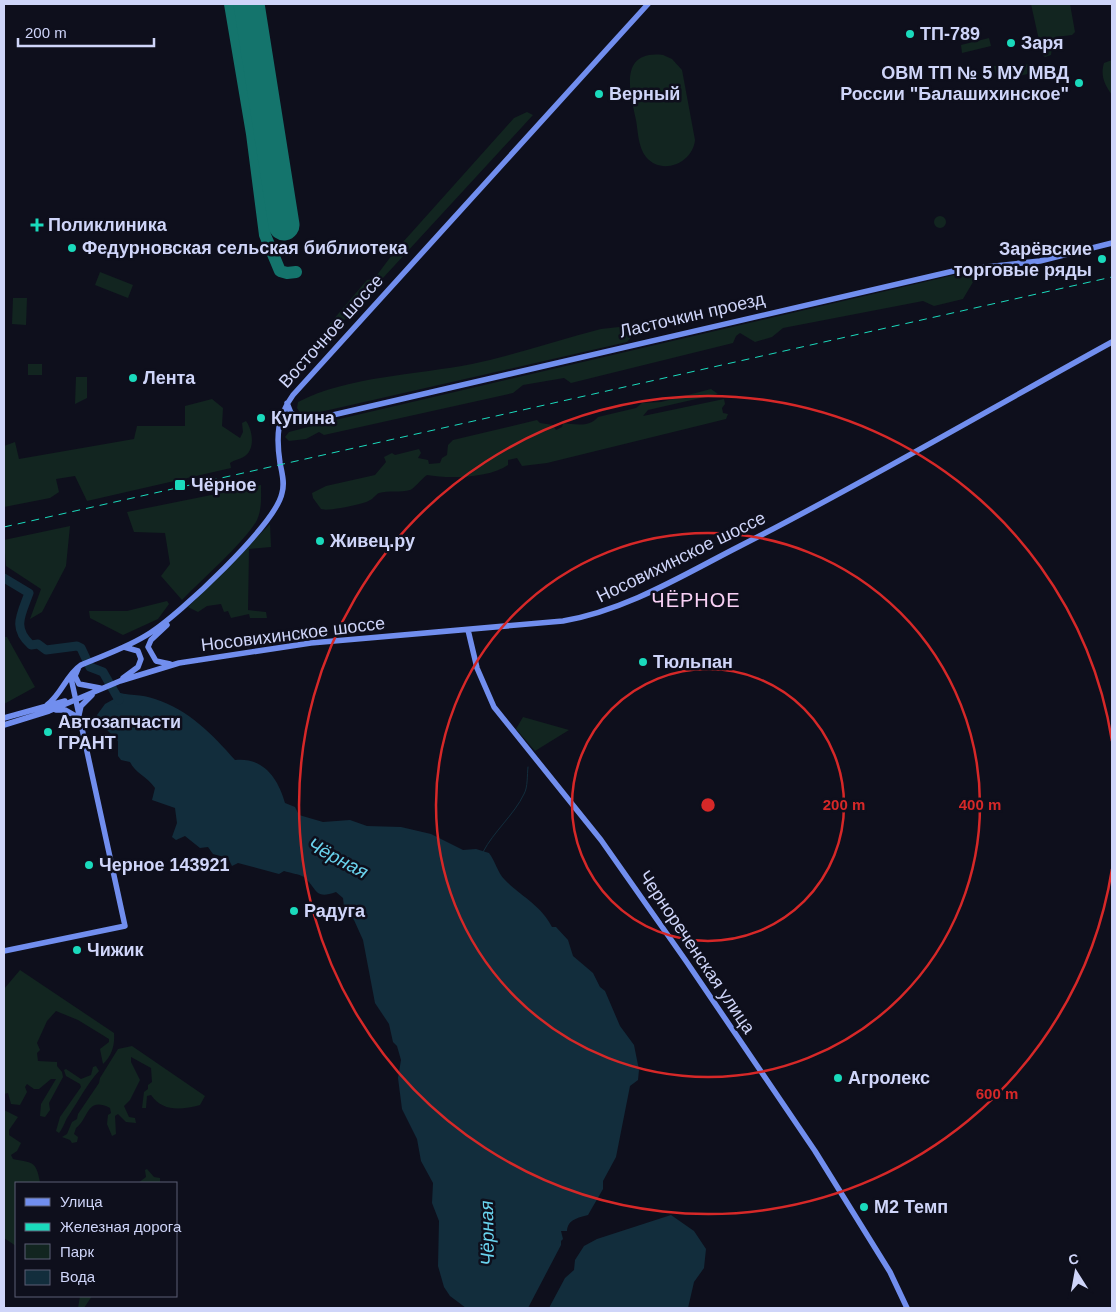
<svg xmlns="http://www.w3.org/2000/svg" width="1116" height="1312" font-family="Arial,sans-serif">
<rect width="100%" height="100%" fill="#0e0f1c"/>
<path fill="#122520" d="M1031,4h39l5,28 -3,3 -16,2 -3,3 -2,15 -6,2 -3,-3z
M989,38l2,8 -29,7 -1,-8z
M663,55l9,4 10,11 13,70c-2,23 -33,36 -49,17 -8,-10 -8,-26 -10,-37 -6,-28 -18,-70 27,-65z
M1112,60v35c-7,-10 -12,-19 -8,-32z
M1029,64l2,9 -19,5 -2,-10z
M1003,65l3,14 -9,2 -3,-15z
M527,112l6,3 -220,239 -8,6 -2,-3 7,-10 57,-67 7,-1 21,-28 119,-133z
M934 222a6 6 0 1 1 12 0a6 6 0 1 1-12 0Z
M100,272l33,13 -5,13 -33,-13z
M963,273l9,2 1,7 -10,17 -29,7 -11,-5 -140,27 -11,9 -17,5 -15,-9 -4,3 -3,7 -162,40 -7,-5 -41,7 -10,8 -189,42 -5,-3 -13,7 -17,2 -4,-4 4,-5 42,-11z
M13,298h14l-1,27 -14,-1z
M619,327l12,4 1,5 -5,6 -320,73 -6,-1 -4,-6 1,-6c50,-26 119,-27 174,-38 43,-9 86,-24 129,-35z
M28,364h14v11h-14z
M76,377h11v21l-12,6z
M711,389l7,5 -70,16 -5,6 81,-17 1,5 -3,4 1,5 5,1 -2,5 -179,44 -25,3 -5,-8 -9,2v5c-18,13 -59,14 -81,10 -6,4 -13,14 -17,15 -9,3 -22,0 -31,3 -3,1 -6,6 -9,7 -5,4 -43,12 -49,9l-8,-11 -1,-5 14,-7 49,-11 11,-13 -2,-5 8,-4 3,2 24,-6 2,4 -3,5 10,2 1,4 11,-1 2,-5 5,-3 1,-10 5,-5 84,-20 3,3 13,2 3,5 6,-3 1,-4c11,1 26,5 35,-6l38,-9 6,-5 19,-1z
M212,399l11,9 -1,18 18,12 3,-6 -1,-9 4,-2c6,8 10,27 -1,35 -4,3 -11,4 -15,7l1,5 -144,33 -12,-25 -19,3 3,13 -9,6 -46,9v-61l11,-4 4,17 115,-20 3,-13h48v-20z
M261,485c0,12 1,24 -4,35 -12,22 -56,60 -75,80l-21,-24 9,-12 -5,-31 -31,-1 -7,-20z
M270,524l1,23 -22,2 -1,61 18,2 1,6h-17l-1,-4 -18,4 -3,-7 -4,1 -3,-8 -14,2 -9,6 -10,-5z
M70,526l-4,40 -24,46 -12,7 11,-30 -35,-23 -2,-26z
M167,601l2,3 -11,15 -35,16 -33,-17 -1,-7h38z
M4,637h3l28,50 -31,17z
M523,717l46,13 -34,21 -19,-22z
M20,970l94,63c1,12 -2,23 -11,31l-3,-15 9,-7v-3l-31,-19 -22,-9 -9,10 -10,22 3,7 -3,3 1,8 19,1v4l5,6 1,5 -14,26 1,7 -5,7 -5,-1 1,-12 15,-25h-5l-12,10h-5l-7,-5 -2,3 2,5 -7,13 -9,-1 -3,-11 -4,1v-105z
M132,1046l73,50 -5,9c-19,5 -37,7 -49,-10l-4,1 -1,12h-4l2,-16 4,-3v-4l4,-3 -1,-14 -20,-11v5l9,18 -10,20 -6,6 5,11 6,1 1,5 -10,-1 -8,-8 -3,2 1,18 -4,2 -5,-12 1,-9 3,-2 -1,-5c-24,-12 -21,11 -34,20l-2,6 4,3 -1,5 -5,1 -2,-3 -8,-3 5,-3 5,-12 5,-3 1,-5 21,-31 1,-5 18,-29z
M96,1066l3,5c-12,13 -20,29 -30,44 -4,5 -5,12 -10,18l-3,-2 4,-14 21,-30 -1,-3 -14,-8 -2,-6 2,-1 15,10 10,-4 2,-8z
M4,1110l14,7 -9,13v5l12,8 -4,8 -6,4 2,4c19,4 23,1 27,23l-24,1v63l-12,-8z
M147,1169l7,8 6,1v5h-22l8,-6 -1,-7z
M80,1296h12l-8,12h-6z"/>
<path fill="#122d3c" d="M113,691c14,5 29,3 42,8 34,11 57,35 80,61 28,-3 43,18 50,43l10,4 4,8 24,7 27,-2 17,6 34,1 30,7 32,16 13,-1 13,4c7,9 8,19 16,27 16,16 37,26 47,47h4l12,13 5,16 20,17 7,14 5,4 15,35 14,19 5,25 -1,10 -8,6 -14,71 -13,24v8l-15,26c-10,3 -20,4 -21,16h-6l2,8 -2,2v4l-33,63h-62l-16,-12 -6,-9 -6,-21 1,-45 -7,-18 1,-20 -12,-22 -4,-22 -15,-30 -4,-31 3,-18 -4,-14 -4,-4 -4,-18 -14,-21 -12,-63 -9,-20 -10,-13 -1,-9 -7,-6c-22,8 -18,-3 -32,-15 -5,-3 -14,-4 -20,-6l-5,3 -41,-11 -6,3 -4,-8 -15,-4 -5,-7 -8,1 -15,-12 -9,4 -4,-3 5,-14 -2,-15 -23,-8 3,-12c-8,-12 -20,-15 -25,-26l-9,-2 -3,-4v-15l-11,-11 -3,-9 -5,-1 -2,-5 8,-11 9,-5z
M671,1215l23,16 12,18 -2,19 -10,14 -6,26h-139l16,-30 9,-8 1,-10 9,-14 13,-7z"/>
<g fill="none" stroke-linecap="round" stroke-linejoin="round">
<path stroke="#122d3c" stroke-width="1" d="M483,852c11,-21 31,-37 41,-58 4,-7 3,-19 4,-27"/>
<path stroke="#122d3c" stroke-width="9" d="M4,578l25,15c-8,22 -17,35 2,52l7,-1 8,6 31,-4 4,2 9,19 13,5 16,28"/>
<path stroke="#14746c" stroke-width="12" d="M230,4l22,130 13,101 15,36 7,2 9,-1"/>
<path stroke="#14746c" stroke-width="31" d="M249,4l35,221"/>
<path stroke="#718eee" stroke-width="5.5" d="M287,403l4,10 12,7
M279,421h28l651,-151 82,-9 72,-18
M167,625l-16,15 -3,7 8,14 14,3
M468,630l9,38 17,39 107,133 85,121 129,190 75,121 17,36
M78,669l-3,7 4,8 21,4
M123,678l15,-11 3,-8 -3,-8 -14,-4
M47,705c15,-11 19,-30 34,-40 23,-10 48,-18 69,-32 29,-18 126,-109 132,-140 3,-10 0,-20 -2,-30 -4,-26 -3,-46 13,-68l355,-391
M56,710h9l14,8
M79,715l2,-9 11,-11
M4,718l61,-17
M4,725l45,-14 71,-30 59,-18 132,-20 252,-22c64,-11 120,-46 177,-75 126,-64 248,-136 372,-204
M4,951l121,-25 -54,-248"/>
<path stroke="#1adabc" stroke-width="1" stroke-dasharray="8 6" stroke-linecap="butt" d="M4,527l1108,-250"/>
</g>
<g fill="none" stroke="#d62828" stroke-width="2.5">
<circle cx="708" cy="805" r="136"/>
<circle cx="708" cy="805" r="272"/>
<path d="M1112 869A409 409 0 1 1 1112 741"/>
</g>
<g fill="#1adabc" stroke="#0e0f1c" stroke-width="2">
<circle cx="910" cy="34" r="5"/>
<circle cx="1011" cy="43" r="5"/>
<circle cx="1079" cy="83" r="5"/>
<circle cx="599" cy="94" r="5"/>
<path d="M34.5 217.5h5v5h5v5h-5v5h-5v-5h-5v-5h5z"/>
<circle cx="72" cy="248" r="5"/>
<circle cx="1102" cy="259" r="5"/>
<circle cx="133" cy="378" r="5"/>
<circle cx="261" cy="418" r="5"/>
<rect x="174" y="479" width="12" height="12" rx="2.5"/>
<circle cx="320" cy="541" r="5"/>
<circle cx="643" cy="662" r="5"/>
<circle cx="48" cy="732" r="5"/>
<circle cx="89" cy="865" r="5"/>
<circle cx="294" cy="911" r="5"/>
<circle cx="77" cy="950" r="5"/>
<circle cx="838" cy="1078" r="5"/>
<circle cx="864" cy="1207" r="5"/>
</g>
<g text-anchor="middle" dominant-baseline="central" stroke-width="5" stroke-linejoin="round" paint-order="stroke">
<g font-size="18" font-weight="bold" fill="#cfd5f9" stroke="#0e0f1c" text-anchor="start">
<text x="920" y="34">ТП-789</text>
<text x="1021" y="43">Заря</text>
<text x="1069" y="73" text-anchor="end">ОВМ ТП № 5 МУ МВД<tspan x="1069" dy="21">России "Балашихинское"</tspan></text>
<text x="609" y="94">Верный</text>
<text x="48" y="225">Поликлиника</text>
<text x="82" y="248">Федурновская сельская библиотека</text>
<text x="1092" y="249" text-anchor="end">Зарёвские<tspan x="1092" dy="21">торговые ряды</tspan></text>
<text x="143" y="378">Лента</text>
<text x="271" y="418">Купина</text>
<text x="191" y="485">Чёрное</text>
<text x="330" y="541">Живец.ру</text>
<text x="653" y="662">Тюльпан</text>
<text x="58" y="722">Автозапчасти<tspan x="58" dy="21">ГРАНТ</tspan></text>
<text x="99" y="865">Черное 143921</text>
<text x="304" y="911">Радуга</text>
<text x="87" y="950">Чижик</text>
<text x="848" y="1078">Агролекс</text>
<text x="874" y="1207">М2 Темп</text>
</g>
<g font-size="18" fill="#cfd5f9" stroke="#0e0f1c">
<text transform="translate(692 315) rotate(-13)">Ласточкин проезд</text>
<text transform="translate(331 331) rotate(-48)">Восточное шоссе</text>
<text transform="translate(681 557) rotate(-26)">Носовихинское шоссе</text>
<text transform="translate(293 634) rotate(-7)">Носовихинское шоссе</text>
<text transform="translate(697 952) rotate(56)">Чернореченская улица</text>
</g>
<g font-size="19" font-style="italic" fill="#69d2ed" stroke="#0e0f1c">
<text transform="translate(338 858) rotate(28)">Чёрная</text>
<text transform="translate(487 1233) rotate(-91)">Чёрная</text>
</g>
<g font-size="20" letter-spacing="1" fill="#f9d1f5" stroke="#0e0f1c">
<text x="696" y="600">ЧЁРНОЕ</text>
</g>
</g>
<circle cx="708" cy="805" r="8" fill="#d62828" stroke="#0e0f1c" stroke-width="2.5"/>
<g font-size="15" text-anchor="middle" font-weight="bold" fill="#d62828" stroke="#0e0f1c" stroke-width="5" stroke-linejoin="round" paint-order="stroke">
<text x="844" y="810">200 m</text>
<text x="980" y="810">400 m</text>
<text x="997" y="1099">600 m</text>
</g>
<rect width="1116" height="1312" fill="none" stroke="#cfd5f9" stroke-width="10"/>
<rect x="15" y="1182" width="162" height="115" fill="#0e0f1c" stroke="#5b5e74"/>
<rect x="25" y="1198" width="25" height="8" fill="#718eee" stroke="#5b5e74"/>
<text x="60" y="1207" font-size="15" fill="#cfd5f9">Улица</text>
<rect x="25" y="1223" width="25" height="8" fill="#1adabc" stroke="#5b5e74"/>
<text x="60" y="1232" font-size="15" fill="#cfd5f9">Железная дорога</text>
<rect x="25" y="1244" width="25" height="15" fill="#122520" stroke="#5b5e74"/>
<text x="60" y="1257" font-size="15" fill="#cfd5f9">Парк</text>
<rect x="25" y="1270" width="25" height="15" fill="#122d3c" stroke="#5b5e74"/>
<text x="60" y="1282" font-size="15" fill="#cfd5f9">Вода</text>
<g transform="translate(1076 1272) rotate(349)" stroke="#0e0f1c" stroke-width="4" paint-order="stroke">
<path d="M0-4L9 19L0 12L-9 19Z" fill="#cfd5f9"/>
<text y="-8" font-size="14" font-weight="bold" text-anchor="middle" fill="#cfd5f9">С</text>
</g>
<path d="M18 38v8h136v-8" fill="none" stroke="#cfd5f9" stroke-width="2.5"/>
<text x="25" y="38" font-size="15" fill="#cfd5f9" stroke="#0e0f1c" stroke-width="4" paint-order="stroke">200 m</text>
</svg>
